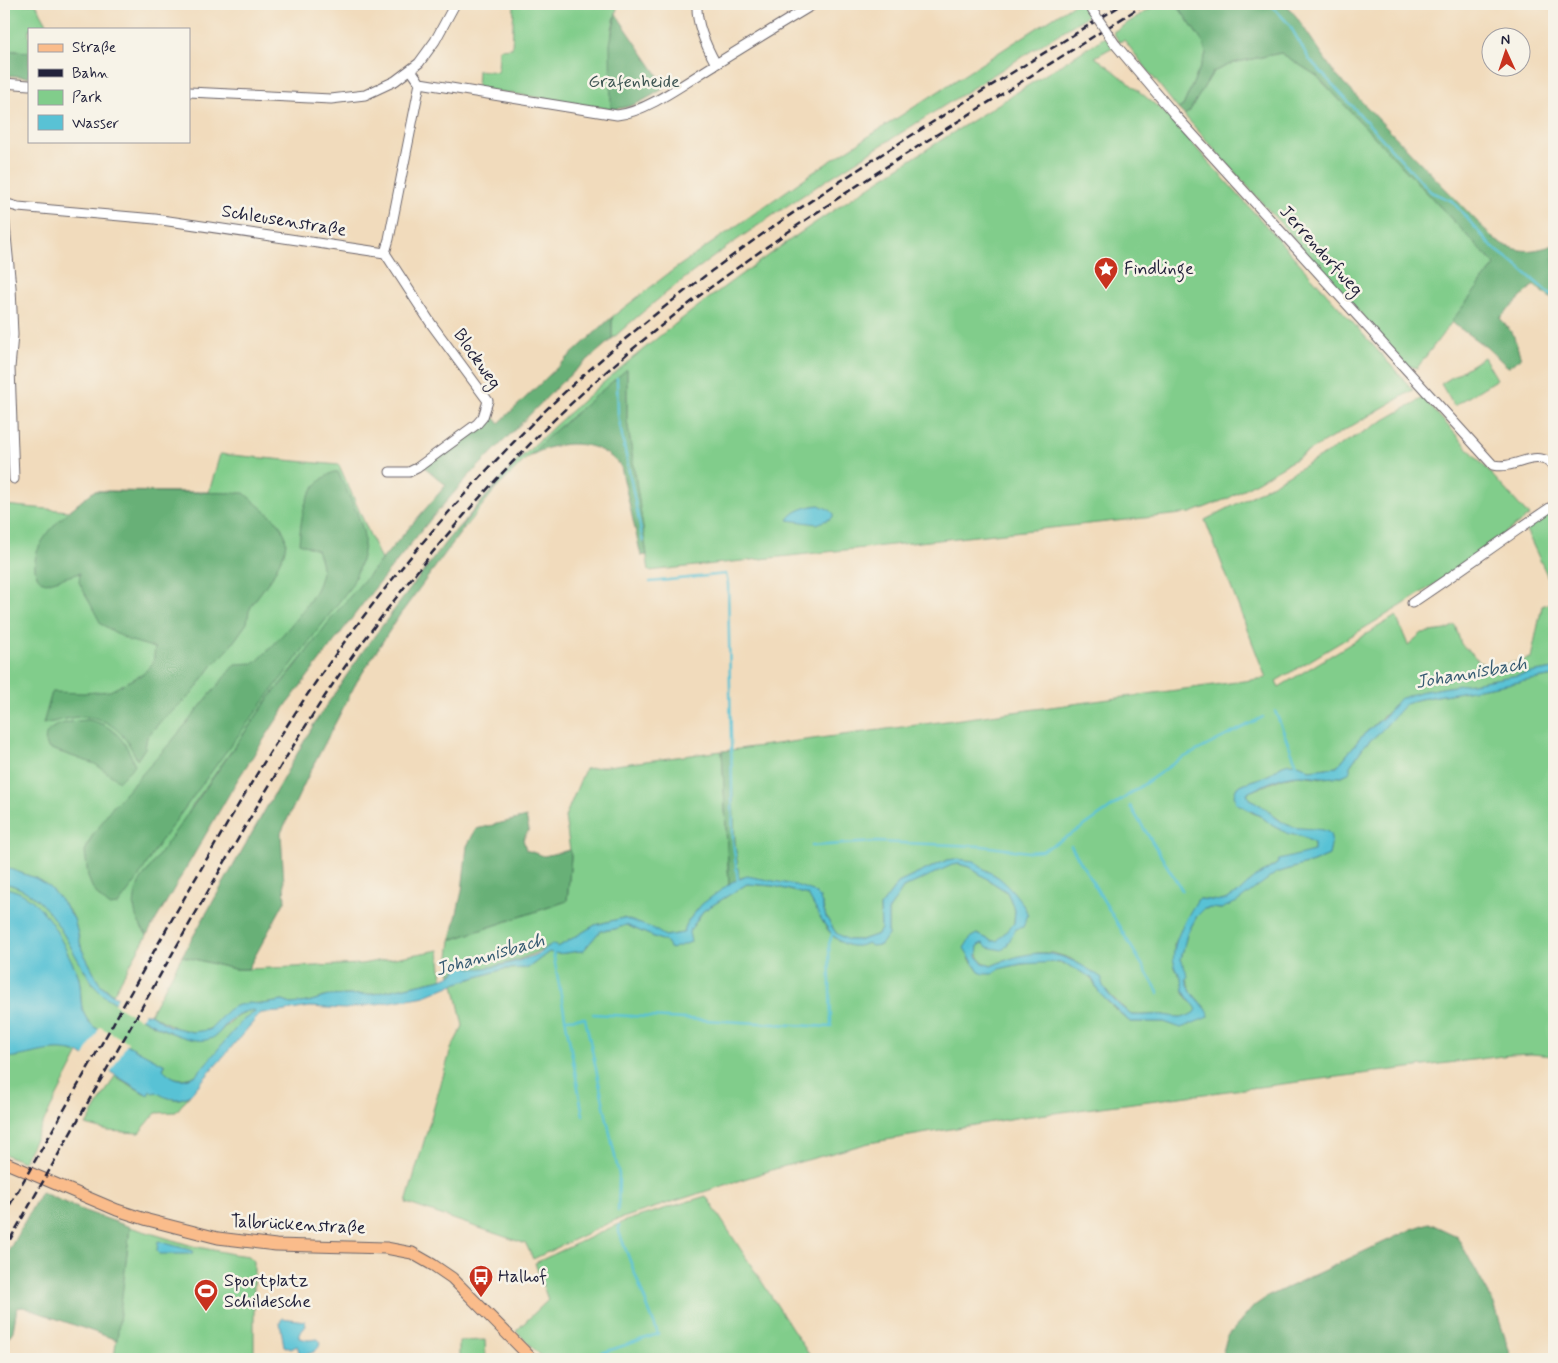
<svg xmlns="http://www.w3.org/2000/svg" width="1558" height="1363" font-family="Mynerve,sans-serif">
<rect width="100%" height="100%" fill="#f7f3e8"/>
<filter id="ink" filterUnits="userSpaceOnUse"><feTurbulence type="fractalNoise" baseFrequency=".02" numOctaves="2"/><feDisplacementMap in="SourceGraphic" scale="10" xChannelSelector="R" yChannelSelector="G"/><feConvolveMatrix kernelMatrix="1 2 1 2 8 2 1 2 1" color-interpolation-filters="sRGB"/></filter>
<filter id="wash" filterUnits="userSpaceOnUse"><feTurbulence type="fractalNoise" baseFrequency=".0096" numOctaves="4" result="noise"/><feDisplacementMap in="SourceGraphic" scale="20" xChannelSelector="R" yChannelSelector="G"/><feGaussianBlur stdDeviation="1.12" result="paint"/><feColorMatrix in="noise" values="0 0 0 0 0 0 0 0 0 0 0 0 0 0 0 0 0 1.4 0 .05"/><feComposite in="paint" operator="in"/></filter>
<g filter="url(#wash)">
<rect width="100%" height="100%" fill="#f1dbbc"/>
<path fill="#81cd8b" stroke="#527863" d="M4,4h32l14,25h-21v23l-25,-2z
M514,4h104l-6,25 -1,41 55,17c-18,11 -34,22 -55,22l-134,-21 1,-18 20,2 1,-23 13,-1z
M1074,4h7l8,11c-71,44 -142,89 -212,133 -92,58 -185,118 -265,191v-22l57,-44 149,-104z
M1158,4h21l-2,1 27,39 2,10 -23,52 -5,3 -54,-69 -5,2 -6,-10z
M1105,37l8,10 -18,10 18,13 51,42 249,278 -184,108 -38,15 -542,58 -22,-151v-50l-78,66 -55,55 -30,37 -2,-2c21,-25 41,-52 65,-74 172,-167 377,-288 578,-415z
M1281,53l36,23 178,189 -78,103 -8,-2v2l-225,-253 5,-3 24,-40 20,-9z
M1484,357l13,22 -43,27 -13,-22z
M1423,398l106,118 -38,27 -31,25 -59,38 -125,75 3,6 117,-71 12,29 14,-12 24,-3 9,-5 6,19 27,25 43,-11 11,-52 12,-5v68l-135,23 -29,18 -29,27 -24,30 -28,3c-7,-7 -21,-9 -30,-3 -4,4 -7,7 -13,9 -10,4 -19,5 -29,11l14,25 11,5 11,9 16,8 12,2 13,7v8c-15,5 -30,8 -44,17 -15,10 -28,26 -45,32 -7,2 -20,-1 -27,-1l-24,46 1,23 8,13 1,12 4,7 7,5 3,5c-12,10 -21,7 -34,5 -10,-1 -22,1 -33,0l-26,-25 -4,-8 -15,-14 -17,-10 -16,-5h-16l-31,7 -15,6c-11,-4 -15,-10 -13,-21l6,-2 23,2 19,-36 -28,-32 -19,-11 -32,-6 -49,23 -18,24 1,22 -3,5 -17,6h-14l-11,-7 -10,-16 -6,-19 -7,-7 -70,-14 -4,2 -4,-35 -4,-94 535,-72 -61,-158 43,-22z
M220,454l119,11 42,95 -112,138 -77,108 -51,121 6,8 -34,59 -13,-10 -18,-34 -8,-31 -3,-6 -24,-28 -12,-7 -31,-11v-362l65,6 25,-20 115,1z
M1554,510v80l-29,-62z
M1554,676v380l-23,-2 -20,1 -496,63 -146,25 -91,25 -165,53 -80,38 -7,-15 -120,-41 45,-154 12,-23 -9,-42 50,-15 24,-1 21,-16c11,4 23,-1 34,-1l17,-20 15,-2 11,-4 40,17 23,-10 14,-21 44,-27 27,2 34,9 19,34 9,10 32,4 20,-8v-24l15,-23 49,-24h7l10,3 38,25 8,18 -1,13 -17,18h-5l-15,-7 -8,24 10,14c34,-5 81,-22 111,5 4,4 6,11 10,16 8,11 20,20 30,29h34l17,5 26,-17 -16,-18 -10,-33 6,-25 10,-18 7,-7 7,-1 10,1 55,-36 37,-11 16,-7 2,-16 -4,-8c-14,-1 -31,-1 -43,-8 -12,-8 -22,-19 -35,-24l-2,-6 36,-15 16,-3 24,3 20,-2 21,-30 18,-16 23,-27 15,-4z
M722,751l7,134c-21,17 -35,20 -46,48l-18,3 -14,-8 -28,-10 -28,7 -37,22 -5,-3c-25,13 -46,21 -74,25 -8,1 -16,1 -24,1l-4,6 -2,-19 2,-17 116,-39 4,-44 -6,-40 20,-48z
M4,883c44,9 58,52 80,86 4,7 8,16 15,22 10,10 63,40 76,43 11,2 23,3 34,5 18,-10 23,-25 45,-30l1,3 -11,8 -48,55c-12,6 -25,5 -33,-6l2,-4 -71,-38c-20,-18 -9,-34 -17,-55l-27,-50 -40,-33 -6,-1z
M439,950l3,29 -68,15 -46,2 -20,6 -17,2 -8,-3 -20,3 -5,-1 -33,10 -10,13 -10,5 -13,1 -16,-4 -26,-14 32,-58 52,13h14l113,-5z
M64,1049l15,4 -56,109 -19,-8v-96l45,-8z
M115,1076l32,19 3,-4c16,1 20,15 40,4l-14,17 -20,1 -17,20 -31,-2 -22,-6z
M706,1196l106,163h-268l-28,-28 32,-31 -13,-37 90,-42z
M130,1227l63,19 40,8 16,2 5,5v98h-140z
M485,1340l1,19h-27v-18z"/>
<path fill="#68b077" stroke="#456959" d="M1179,4h106l11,12 39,58 160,166c23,13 34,13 59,5v56l-20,-16 -34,33 13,16 8,24 -13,9 -22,-20 -35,-25 44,-57 -178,-189 -36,-23 -48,10 -20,9 -24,40 -5,3 -6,-6 5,-3 23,-52 -2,-10 -27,-39z
M616,14l50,73c-18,11 -34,22 -55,22l-1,-65z
M4,50l25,2v25l-25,-2z
M612,317v22l-51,44 -94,95 -37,42 -59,73 -84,111 -49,75 -91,156c-14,-18 -16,-30 -8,-52l130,-185 26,-31 39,-52 112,-130 -23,-19 56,-39 11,-15 9,11 65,-62z
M627,369v51l20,135 -6,1 -20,-89c-23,-30 -65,-28 -94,-9l22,-22z
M525,453l-63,72 2,3 -65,88 -43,67 -47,91 -28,59 4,68 -37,68h-14l-52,-13 132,-232 49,-73 85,-112z
M334,472h4c7,16 25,49 26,65 1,16 -6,35 -13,49l-129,171 -64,88 -21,35 -19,25 -9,1 -10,-9 -7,-10 -4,-10 -3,-26 8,-17 6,-7 9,-15 64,-71 63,-77 20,-1c18,-16 59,-61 65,-83 4,-11 1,-20 -3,-30l-18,-7c3,-29 4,-57 35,-71z
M94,491l150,2 35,30 6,12 1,8 -2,10 -12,24 -19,26 -4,8 -2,12 -20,28 -15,15 -20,28 -32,28 -13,15 -2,11 -8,12c-11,-26 -29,-45 -59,-43 -11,1 -23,5 -35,7l9,-32 32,1 26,-2 33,-17 10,-11 2,-15 -27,-8 -27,-16 -22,-42 1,-9 -34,10c-7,-3 -10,-7 -11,-14 -4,-31 38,-61 59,-78z
M89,720c26,6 36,20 46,45l-16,16 -24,-17 -47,-16c-13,-24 25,-27 41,-28z
M731,750l4,94 4,35 -10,6 -7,-134z
M526,817l3,13 -6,9 3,11 18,6 26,-6 1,7 -4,44 -116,39 11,-49 5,-45 9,-17z
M41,1192l41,18 48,17 -13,113 -94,-33 -6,1 -4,23 -9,14v-86z
M1429,1223l28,13 37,68 18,55h-291l6,-22 27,-31 13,-9 145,-68z"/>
<path fill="#59c2d5" stroke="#3e7288" d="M819,505l11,5 4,4 -2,4 -15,6 -29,-4c5,-10 21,-14 31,-15z
M1554,669v7l-134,23 -14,4 -24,27 -18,16 -14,20v6c-16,10 -34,3 -51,3 -18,0 -36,11 -52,18l2,6c16,6 27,23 44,28 8,2 29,1 35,5 6,5 2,17 1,23l-16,7 -37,11 -39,29 -16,7 -10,-1 -7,1 -7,7 -10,18 -6,25 7,17 -2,3 5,13 16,18 1,7 -27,11 -17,-6h-34l-30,-28 -8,-16 -22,-12 -10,-4 -39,2 -22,5 -7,5h-8l-5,-2 -15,-24 7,-11 6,-3 15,7h5l17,-18 1,-13 -8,-18 -38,-25 -10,-3 -7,1 -49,23 -15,23v24l-7,10 -9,1 -4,-3c-32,15 -47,-26 -60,-48l-34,-9 -27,-2 -44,27 -14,21 2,10 -20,7 -5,-7 -40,-17 -11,4 -15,2 -17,20c-11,0 -23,5 -34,1l-21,16 -24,1 -50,15 -29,12 -11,2 -69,11 -36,-2 -29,5 -19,1 -71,82c-12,7 -23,4 -34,-3l-3,1 -3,-2 -2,4 -69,-42c-28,-9 -48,4 -75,5v-170c40,5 57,53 73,84 8,21 -3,37 17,55l71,38 -2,4c10,10 18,14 33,6l47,-55 12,-8 -1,-2c-10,1 -19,5 -27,13 -5,6 -9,13 -17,16 -25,9 -83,-30 -106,-43 -9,-8 -14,-17 -21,-28 -21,-34 -36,-76 -79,-85v-16l31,11 12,7 13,14 14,20 8,31 18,34 9,8 36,22h5l19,12 23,6 17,-2 19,-20 7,-4 12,-3 16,1 20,-3 8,3 17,-2 20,-6 46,-2 68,-15 12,-5 3,-6 8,-2c11,8 61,-6 74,-13 4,-3 9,-6 13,-9l6,3 37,-22 28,-7 29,10 13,8 18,-3 5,-12 14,-17 30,-22 15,-6 48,9 18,6 7,7 6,19 10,16 12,7h13l17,-6 3,-5 -1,-22 18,-24 49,-23 8,-1 20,2c6,8 15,11 23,16 11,8 25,25 30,38l-5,12 -7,2 -9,16 -5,5 -15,-3 -4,-4 -5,2 -1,11 6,7 8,3c48,-20 68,-17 111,12 -3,12 21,30 29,37 11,1 23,-1 33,0 13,2 22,5 33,-5 -2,-6 -8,-8 -11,-15 -3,-4 -2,-10 -4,-15 -2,-6 -7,-11 -8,-17 -4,-19 14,-48 24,-64l25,2 15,-8 16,-15 23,-14 2,-4 35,-9v-8l-13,-7 -12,-2 -16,-8 -11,-9 -26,-14 -2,-9 3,-7c10,-6 19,-7 29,-11 7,-2 11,-9 17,-11 9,-4 19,-1 26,5l28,-3 24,-30 24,-21 14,-17 20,-7z
M158,1241l35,10 1,1 -4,2h-31l-2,-4z
M282,1318l23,3 1,5 -7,8v4l9,2 10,-1 3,3c-3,10 -11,13 -21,12l-3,-8 -6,3 -7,-3 -4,-23z"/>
<path fill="#f1dbbc" d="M119,995l26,16 -5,8 -26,-15z
M100,1027l28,15 -19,33 -26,-17z"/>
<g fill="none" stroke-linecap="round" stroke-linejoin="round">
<path stroke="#59c2d5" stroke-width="2.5" d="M1270,4l19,20 20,35 122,133 21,9 40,46 23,17 39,34
M617,378l1,37 25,127
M650,582l76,-8 2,10 5,257 5,40
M1275,711l22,54
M1130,806l52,84
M812,846l63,-4 107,4 46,6 14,-1 38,-22 97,-68 86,-44
M1071,846l88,147
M553,952l30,163
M593,1014l238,13 -2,-83 4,-12
M565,1019l20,-1 34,157 -1,36
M584,1359l74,-25 -39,-102v-7"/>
</g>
</g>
<g filter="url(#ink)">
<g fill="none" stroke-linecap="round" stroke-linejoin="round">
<defs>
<path id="minor" d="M697,4c-1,20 9,42 19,60
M1115,44l60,71 318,350c24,5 40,-17 61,0
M411,70l9,13 197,32c30,-3 72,-35 99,-51 32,-20 65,-40 98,-60
M4,83l25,2
M189,92l142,7 34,-4 30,-14 24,-18 16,-22 20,-37
M4,203l14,4 137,12 230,34
M5,204l-1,11 7,72 2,48 -3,33 4,111
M385,253l47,72 56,76 -5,16 -6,7 -60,44 -8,4h-19
M385,253l4,-14 31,-156
M1412,603c48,-32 94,-66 142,-98"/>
<path id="major" d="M4,1162l113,48 31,10 70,18 58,7 110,3 26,5 21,12 19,13 80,81"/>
</defs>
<use href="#minor" stroke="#6a6368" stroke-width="11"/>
<use href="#major" stroke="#6a6368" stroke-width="13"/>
<use href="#minor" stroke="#fff" stroke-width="9"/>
<use href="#major" stroke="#fabc8b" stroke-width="11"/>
<path stroke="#22223b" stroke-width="2.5" stroke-dasharray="8 4" stroke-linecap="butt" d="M4,1215c56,-98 112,-196 167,-294 48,-83 95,-167 149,-245 68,-97 145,-188 230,-270 170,-162 375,-278 573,-402
M4,1250c57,-100 114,-201 171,-301 52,-90 102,-182 160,-268 66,-95 140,-184 223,-265 111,-107 238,-192 367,-274 74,-46 147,-92 220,-138"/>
<defs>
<path id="minor-bridge" d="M1088,4l27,40"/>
</defs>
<use href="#minor-bridge" stroke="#6a6368" stroke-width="11" stroke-linecap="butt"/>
<use href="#minor-bridge" stroke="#fff" stroke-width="9"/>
</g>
</g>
<defs>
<symbol id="sight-pin" viewBox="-11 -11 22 30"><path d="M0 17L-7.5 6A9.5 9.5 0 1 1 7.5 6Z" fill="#c8321e" stroke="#f7f3e8"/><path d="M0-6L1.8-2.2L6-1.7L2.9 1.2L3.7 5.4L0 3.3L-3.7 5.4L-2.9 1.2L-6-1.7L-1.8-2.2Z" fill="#fff"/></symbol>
<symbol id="bus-pin" viewBox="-11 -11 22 30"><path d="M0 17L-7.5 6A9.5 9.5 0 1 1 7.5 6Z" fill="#c8321e" stroke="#f7f3e8"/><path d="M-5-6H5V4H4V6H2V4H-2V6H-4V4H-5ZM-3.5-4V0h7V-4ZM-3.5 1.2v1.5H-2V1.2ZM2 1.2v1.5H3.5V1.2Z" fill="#fff"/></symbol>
<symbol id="stadium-pin" viewBox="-11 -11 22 30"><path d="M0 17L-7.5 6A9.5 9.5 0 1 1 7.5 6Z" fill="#c8321e" stroke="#f7f3e8"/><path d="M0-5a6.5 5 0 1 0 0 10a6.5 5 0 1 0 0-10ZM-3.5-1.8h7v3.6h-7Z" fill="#fff"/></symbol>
</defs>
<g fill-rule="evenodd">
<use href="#sight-pin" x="1092" y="255" width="28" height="38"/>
<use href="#bus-pin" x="467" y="1263" width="28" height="38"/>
<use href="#stadium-pin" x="192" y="1277" width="28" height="38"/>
</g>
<g text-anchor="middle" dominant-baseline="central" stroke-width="5" stroke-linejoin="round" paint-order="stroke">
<g font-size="18" fill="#3e5553" stroke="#f7f3e8">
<text x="634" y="82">Grafenheide</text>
</g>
<g font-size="18" fill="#22223b" stroke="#f7f3e8">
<text transform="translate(284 221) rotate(9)">Schleusenstraße</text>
<text transform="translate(1321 251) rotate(48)">Jerrendorfweg</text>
<text transform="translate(477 359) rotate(55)">Blockweg</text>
<text transform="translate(298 1225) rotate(3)">Talbrückenstraße</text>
</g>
<g font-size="18" fill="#22223b" stroke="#f7f3e8" text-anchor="start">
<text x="1124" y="269">Findlinge</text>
<text x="498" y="1277">Halhof</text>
<text x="224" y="1281">Sportplatz<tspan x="224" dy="21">Schildesche</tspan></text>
</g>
<g font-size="19" font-style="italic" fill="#355a71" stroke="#f7f3e8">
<text transform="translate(1471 673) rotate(-10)">Johannisbach</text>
<text transform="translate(490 955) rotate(-16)">Johannisbach</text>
</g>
</g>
<rect width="1558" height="1363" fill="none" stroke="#f7f3e8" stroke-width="20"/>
<rect x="28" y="28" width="162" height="115" fill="#f7f3e8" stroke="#a29fa3"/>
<rect x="38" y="44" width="25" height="8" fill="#fabc8b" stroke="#a29fa3"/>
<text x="72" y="52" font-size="15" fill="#22223b">Straße</text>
<rect x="38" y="69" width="25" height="8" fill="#22223b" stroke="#a29fa3"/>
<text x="72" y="78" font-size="15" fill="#22223b">Bahn</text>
<rect x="38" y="90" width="25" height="15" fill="#81cd8b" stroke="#a29fa3"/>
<text x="72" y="102" font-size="15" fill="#22223b">Park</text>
<rect x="38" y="115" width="25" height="15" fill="#59c2d5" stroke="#a29fa3"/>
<text x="72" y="128" font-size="15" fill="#22223b">Wasser</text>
<g transform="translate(1506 52) rotate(357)"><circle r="24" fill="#f7f3e8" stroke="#a29fa3"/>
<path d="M0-4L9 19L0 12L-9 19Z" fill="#c8321e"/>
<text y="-8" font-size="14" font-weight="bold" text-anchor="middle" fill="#22223b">N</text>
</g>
</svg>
